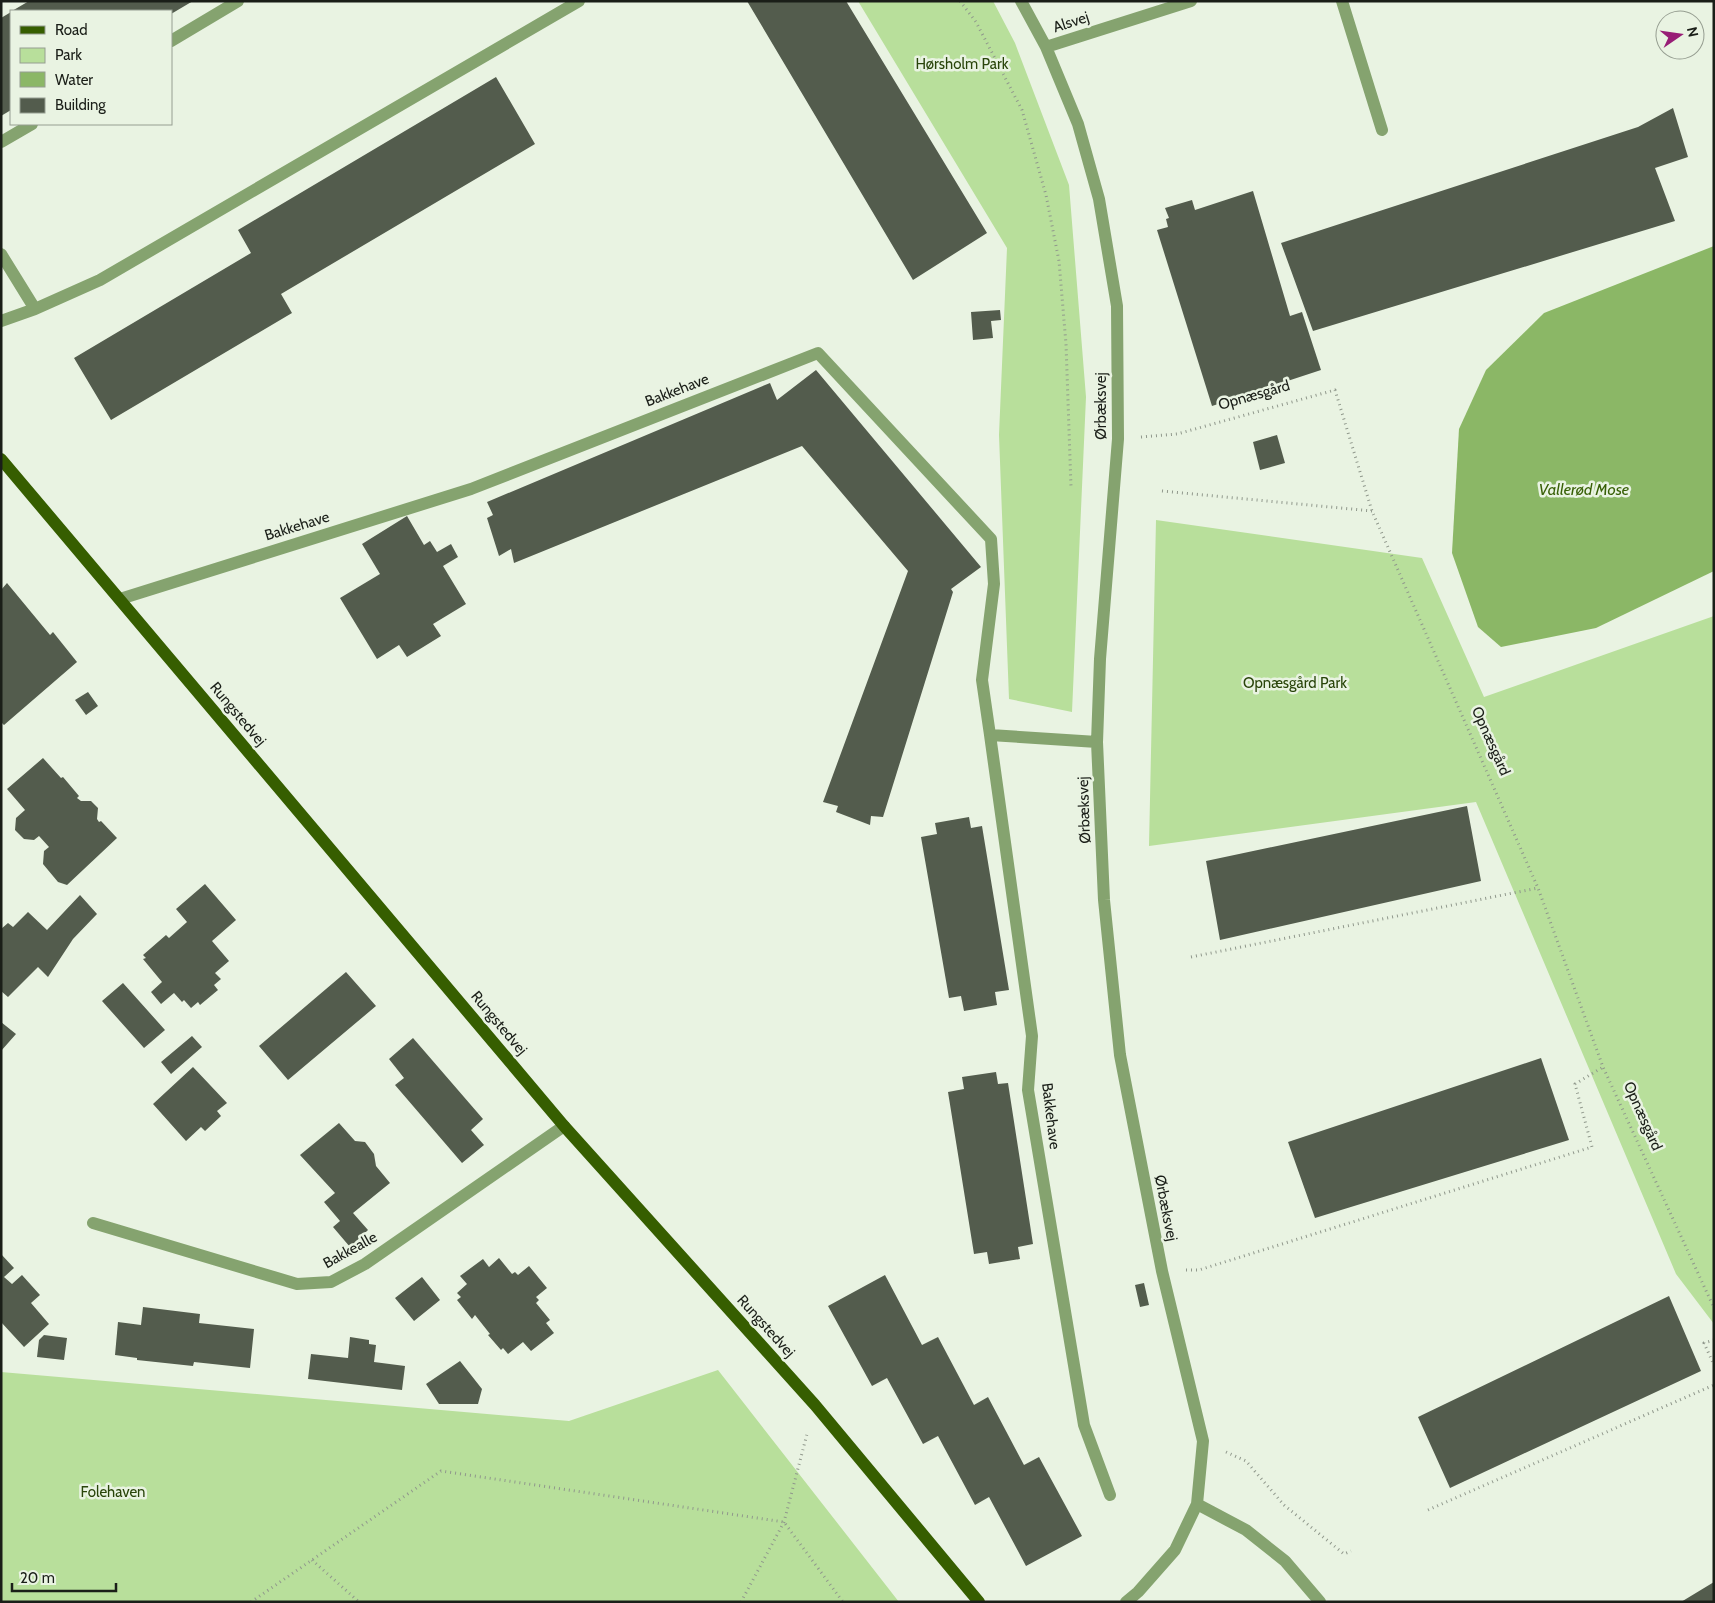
<svg xmlns="http://www.w3.org/2000/svg" width="1715" height="1603" font-family="Cabin,sans-serif">
<rect width="100%" height="100%" fill="#e9f3e2"/>
<path fill="#b8df9b" d="M858,1h135l22,42 54,142 17,212 -14,315 -63,-13 -10,-264 8,-187z
M1156,520l266,38 62,139 230,-81v708l-38,-50 -200,-472 -327,44z
M718,1370l181,232h-898v-230l568,49z"/>
<path fill="#8bb766" d="M1714,246v325l-118,57 -95,19 -23,-20 -26,-74 7,-124 27,-59 58,-57z"/>
<path fill="#535c4d" d="M29,1h164l-22,13v-3h-159z
M747,1h99l141,232 -74,47z
M11,12v98l-10,6v-98z
M496,77l39,67 -254,150 11,19 -181,107 -37,-62 177,-105 -13,-23z
M1673,108l15,49 -33,11 20,53 -362,110 -32,-88 357,-116z
M1253,191l37,125 12,-4 19,58 -109,36 -55,-176 11,-3 -2,-8 3,-1 -4,-10 27,-8 3,10z
M1000,310l1,10 -10,1 2,17 -20,2 -2,-28z
M816,370l165,197 -30,22 2,3 -70,225 -12,-1 -1,9 -34,-13 2,-6 -15,-4 85,-231 -106,-125 -288,117 -3,-14 -12,7 -12,-38 6,-3 -6,-13 283,-119 7,17z
M1277,435l8,28 -25,7 -7,-28z
M407,516l17,29 6,-4 7,11 14,-8 7,13 -15,9 23,38 -33,20 8,12 -34,21 -8,-12 -22,14 -37,-61 40,-24 -18,-30z
M7,583l43,52 3,-3 24,30 -73,63 -3,-3v-132z
M88,692l10,14 -12,9 -11,-15z
M43,758l18,20 2,-1 16,19 -2,2 4,3h10l7,7 -1,11 2,3 2,-1 16,17 -50,47 -9,-3 -15,-18 1,-13 5,-4 -10,-11 -5,4 -10,-1 -9,-9 1,-12 9,-8 -18,-21z
M1467,806l14,75 -261,59 -14,-79z
M969,817l2,11 11,-2 27,164 -14,2 2,13 -33,6 -3,-15 -12,2 -28,-161 16,-3 -2,-11z
M205,884l31,36 -24,21 17,20 -14,12 6,6 -7,6 4,5 -18,15 -2,-3 -7,6 -7,-8 -2,2 -8,-9 -13,11 -10,-12 11,-10 -19,-23 3,-1 -3,-3 23,-20 3,3 18,-16 -11,-13z
M80,895l17,19 -24,25 -25,38 -10,-10 -30,30 -7,-6v-62l7,-6 5,4 15,-15 19,18z
M346,972l30,34 -88,74 -29,-34z
M123,983l42,47 -21,18 -42,-47z
M1,1022l15,12 -15,17z
M192,1036l10,11 -31,27 -10,-12z
M413,1038l70,81 -12,11 13,15 -22,18 -67,-78 9,-7 -15,-19z
M1541,1058l28,82 -254,78 -27,-76z
M193,1067l34,36 -10,8 4,5 -16,15 -4,-4 -15,14 -33,-37z
M996,1072l2,12 10,-1 25,161 -15,3 2,12 -31,5 -2,-12 -13,2 -26,-162 16,-3 -2,-12z
M339,1123l16,18 10,1 9,12 2,12 14,17 -37,30 15,17 -18,17 -17,-20 7,-6 -16,-19 11,-9 -35,-38z
M1,1254l13,14 -10,9 8,7 10,-9 18,20 -9,8 18,21 -25,23 -23,-25z
M499,1258l13,16 3,-2 3,3 11,-9 18,22 -11,9 3,3 -3,3 14,17 -4,3 8,10 -23,18 -8,-9 -15,12 -5,-6 -2,2 -13,-15 2,-1 -15,-19 -3,4 -15,-19 4,-3 -4,-4 10,-9 -7,-8 23,-17 6,8z
M885,1275l37,70 16,-8 36,68 14,-8 36,68 15,-8 43,79 -56,30 -37,-69 -14,8 -37,-69 -15,8 -36,-66 -15,8 -44,-80z
M422,1277l18,23 -26,21 -19,-23z
M1144,1283l5,22 -9,2 -5,-22z
M1669,1296l32,75 -251,117 -32,-71z
M143,1307l57,7 -1,9 55,6 -4,39 -56,-6 -1,4 -56,-6v-2l-22,-3 3,-33 23,3z
M44,1335l23,3 -3,22 -27,-3 2,-17z
M350,1337l19,3v4l7,1 -2,17 31,4 -3,24 -94,-11 3,-25 37,4z
M460,1361l22,28 -4,15h-39l-13,-20z
M1714,1582v20h-33z"/>
<g fill="none" stroke-linecap="round" stroke-linejoin="round">
<path stroke="#90988c" stroke-width="3" stroke-dasharray="1 4" stroke-linecap="butt" d="M960,1l16,21 46,88 24,85 13,66 7,83 5,143
M1141,437l36,-3 158,-44 37,121 166,377 65,179 111,241
M1162,491l210,20
M1191,957l347,-69
M1186,1270h13l393,-123 -17,-63 28,-17
M1714,1340l-10,3 10,22
M1226,1452l20,9 38,44 60,49 7,-3
M1428,1510l286,-125
M312,1560l47,42
M251,1602l190,-131 343,51 59,80
M741,1602l43,-80 23,-88"/>
<path stroke="#85a36f" stroke-width="12" d="M1021,1l25,46 32,77 21,75 18,107 1,133 -18,220 -3,83 7,158 16,155 42,216 41,170 -6,63 -22,46 -37,42 -12,10
M1342,1l40,129
M171,41l67,-40
M1046,47l145,-46
M1,142l31,-18
M1,254l34,55 -34,12
M35,309l65,-29 479,-279
M120,599l351,-110 347,-136 173,186 3,45 -12,96 8,55
M1097,742l-107,-7 42,301 -4,54 56,335 26,70
M93,1223l204,61 34,-2 34,-18 199,-138
M1197,1504l49,26 39,31 35,41"/>
<path stroke="#365e00" stroke-width="12" d="M1,459l563,667 251,279 164,197"/>
</g>
<g text-anchor="middle" dominant-baseline="central" stroke-width="5" stroke-linejoin="round" paint-order="stroke">
<g font-size="15" fill="#1a1e18" stroke="#e9f3e2">
<text transform="translate(1071 22) rotate(-18)">Alsvej</text>
<text transform="translate(677 390) rotate(-21)">Bakkehave</text>
<text transform="translate(1254 395) rotate(-16)">Opnæsgård</text>
<text transform="translate(1101 406) rotate(-90)">Ørbæksvej</text>
<text transform="translate(297 526) rotate(-17)">Bakkehave</text>
<text transform="translate(238 714) rotate(50)">Rungstedvej</text>
<text transform="translate(1491 741) rotate(66)">Opnæsgård</text>
<text transform="translate(1084 810) rotate(-92)">Ørbæksvej</text>
<text transform="translate(499 1023) rotate(50)">Rungstedvej</text>
<text transform="translate(1051 1116) rotate(83)">Bakkehave</text>
<text transform="translate(1643 1116) rotate(66)">Opnæsgård</text>
<text transform="translate(1166 1208) rotate(79)">Ørbæksvej</text>
<text transform="translate(350 1250) rotate(-29)">Bakkealle</text>
<text transform="translate(766 1326) rotate(48)">Rungstedvej</text>
</g>
<g font-size="15" fill="#29450a" stroke="#e9f3e2">
<text x="962" y="64">Hørsholm Park</text>
<text x="1295" y="683">Opnæsgård Park</text>
<text x="113" y="1492">Folehaven</text>
</g>
<g font-size="16" font-style="italic" fill="#386006" stroke="#e9f3e2">
<text x="1584" y="489">Vallerød Mose</text>
</g>
</g>
<rect width="1715" height="1603" fill="none" stroke="#1a1e18" stroke-width="5"/>
<rect x="10" y="10" width="162" height="115" fill="#e9f3e2" stroke="#969e91"/>
<rect x="20" y="26" width="25" height="8" fill="#365e00" stroke="#969e91"/>
<text x="55" y="35" font-size="15" fill="#1a1e18">Road</text>
<rect x="20" y="48" width="25" height="15" fill="#b8df9b" stroke="#969e91"/>
<text x="55" y="60" font-size="15" fill="#1a1e18">Park</text>
<rect x="20" y="72" width="25" height="15" fill="#8bb766" stroke="#969e91"/>
<text x="55" y="85" font-size="15" fill="#1a1e18">Water</text>
<rect x="20" y="98" width="25" height="15" fill="#535c4d" stroke="#969e91"/>
<text x="55" y="110" font-size="15" fill="#1a1e18">Building</text>
<g transform="translate(1680 35) rotate(77)"><circle r="24" fill="#e9f3e2" stroke="#969e91"/>
<path d="M0-4L9 19L0 12L-9 19Z" fill="#981d76"/>
<text y="-8" font-size="14" font-weight="bold" text-anchor="middle" fill="#1a1e18">N</text>
</g>
<path d="M12 1583v8h104v-8" fill="none" stroke="#1a1e18" stroke-width="2.5"/>
<text x="20" y="1583" font-size="15" fill="#1a1e18" stroke="#e9f3e2" stroke-width="4" paint-order="stroke">20 m</text>
</svg>
